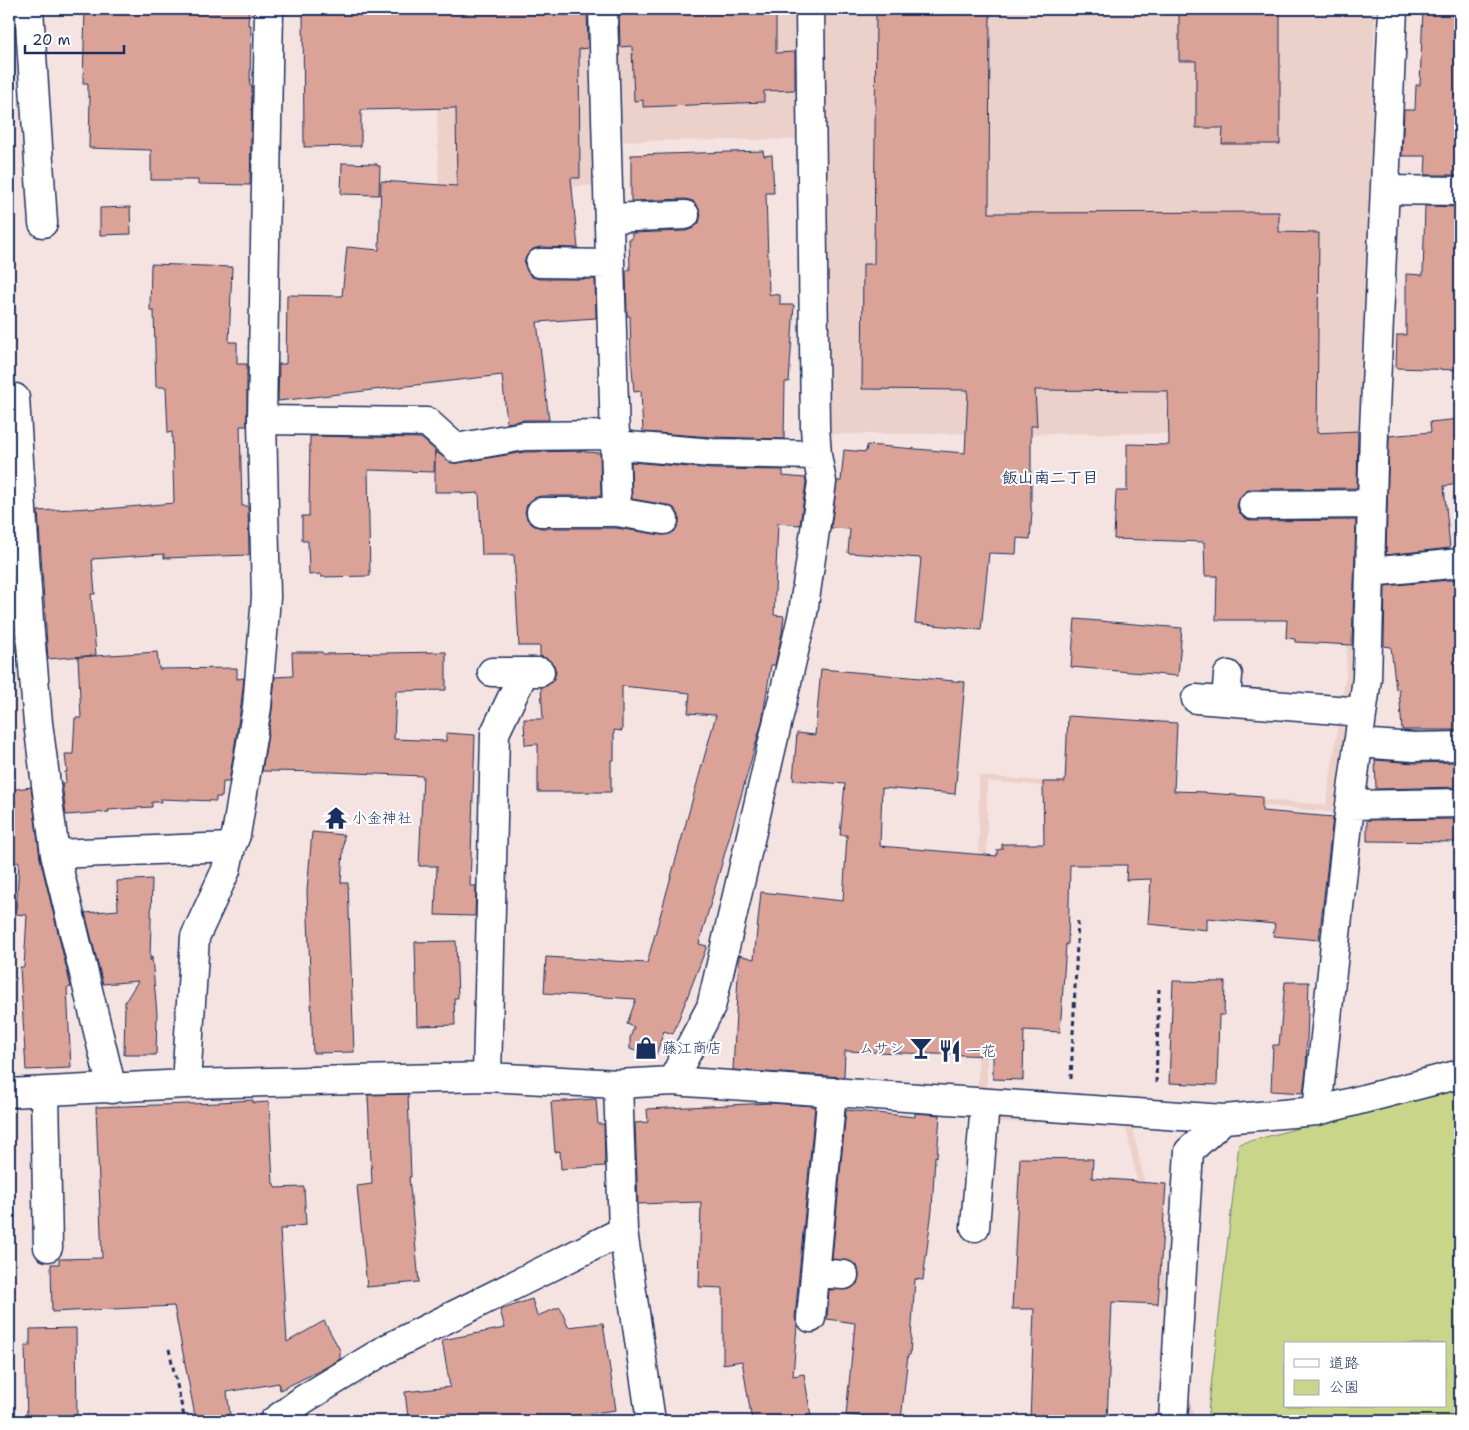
<svg xmlns="http://www.w3.org/2000/svg" width="1469" height="1430" font-family="'Shantell Sans','Klee One',sans-serif">
<rect width="100%" height="100%" fill="#f4e3e0"/>
<filter id="ink" filterUnits="userSpaceOnUse"><feTurbulence type="fractalNoise" baseFrequency=".02" numOctaves="2"/><feDisplacementMap in="SourceGraphic" scale="10" xChannelSelector="R" yChannelSelector="G"/><feConvolveMatrix kernelMatrix="1 2 1 2 8 2 1 2 1" color-interpolation-filters="sRGB"/></filter>
<g filter="url(#ink)">
<path fill="#ecd0ca" d="M435,9h940l-21,669 -21,134 -346,-31v334l144,4 64,302h-9l-61,-298 -147,-1 1,-346 347,29 20,-131 8,-241 -533,1v-295l-204,2 -18,44 -160,8z"/>
<path fill="#c9d68a" stroke="#728274" fill-rule="evenodd" d="M1460,1085v336h-253l32,-277zM1285,1344h160v62h-160z"/>
<path fill="#dba298" stroke="#1b2f5e" d="M85,9h164l-1,16h3l-1,61h2l-2,99 -52,-1v-4h-47v-30l-62,-2 1,-51h-2v-14h-5z
M303,9h284l1,39 -9,1 1,129h-9l7,70 -38,-1 -7,2 -6,6 -3,7 3,9 5,6 7,2h56l1,39 -59,4 12,98h-25l-17,3 -5,-48 -224,26 1,-37h7l1,-69 55,1 5,-49 32,3 2,-69 76,5 -1,-78 -95,2v36l-57,1z
M619,9h157v44l19,-1v38l-31,1v11l-121,5v-7l-9,1 -2,-55 -12,1z
M876,9h114l-1,204 290,-1v20l40,1 -2,200 41,-2 -1,57 -105,1 -6,2 -6,6 -3,9 2,6 6,6 8,3 103,-1 -4,125 -57,-3v-3l-9,-1 1,-18h-71l1,-44h-12l-1,-34 -90,-3 2,-48h11v-47l42,1 -1,-54 -133,-1 2,36h-6v85l1,1 -2,27 -13,-1 -1,16 -27,-1 -8,77 -66,-7 6,-65 -73,-5 2,-24 -19,-1 6,-47h4l3,-31 22,2 1,-7 98,8 3,-63 -106,-1 1,-125h11z
M1179,9h101v135h-58l1,-16h-27v-67h-17z
M1423,9h37v166h-35l1,-19h-24l2,-46h11l1,-25h4z
M763,151l1,5 8,-1 2,38h-8l3,101 11,1v10h14l-5,77h-4l-1,57 -71,-2 -70,-5 -2,-41 -7,1 -3,-36 -1,-40h-3l-1,-46h4l-1,-31h3v-6l54,-2 7,-3 6,-5 2,-9 -3,-7 -5,-6 -8,-2 -54,2v-46z
M342,163l35,1v2h3l-1,29 -38,-1z
M1425,206l35,1v163l-64,-2 1,-33h9v-61l17,1z
M130,207l1,27 -31,1v-27z
M151,264l81,3 -3,75h8v22h10v62h-7l2,80h6l1,49 -85,3v-4l-72,5 3,35h-4l5,61 -48,4 -10,-148 51,-3v1l16,-1v1l69,-6 -2,-71 -4,1 -2,-46h-10l-2,-76h-4z
M1460,419v65l-16,2 6,62 -64,7 3,-119 42,-4 -1,-10z
M310,436l111,2 14,12 -1,22 -66,-2 2,106 -49,1v-3l-12,1 -1,-34h-6v-25h7z
M435,451l16,12h7l67,-11 60,-1v1l15,1 1,43h-60l-7,2 -7,7 -2,7 2,7 6,6 8,3h75l46,7 8,-1 6,-4 3,-7v-8l-5,-7 -7,-3 -35,-6 -1,-37 81,7 71,1v6l22,2 1,4 -6,43 -22,-2 -4,92 10,1 -2,17 -7,32h-4l-9,57 -63,222 8,2 -34,88 -9,-3 -9,27 -25,-9v-11l4,-11 -7,-3 9,-25 -92,-6 2,-36 101,6 69,-248 -28,-2 2,-20 -68,-7v45l-8,-1v30h-3v32h-73v-48l-13,1 -1,-26h19l-2,-32 7,-2 6,-6 2,-7 -2,-7 -6,-6 -8,-3v-10h-21l-5,-91h-32l-3,-62 -17,1v-2h-27z
M9,548l8,113 -8,1z
M1460,579v151h-58l-3,-41 -3,1 -5,-43 -7,-1 1,-60z
M1075,619l107,9 -4,48 -107,-9z
M157,652l2,17 78,-1v11l7,-1 -3,27 -12,77h-6l-1,15h-6v4l-56,-2 1,3h-9v5l-44,3 1,2 -43,3 -4,-32 4,-1 -1,-10h2l-2,-18h8l2,-36h6l-3,-61z
M292,652h30l1,2 123,-2v38l-50,1 -2,48 52,2v-8l29,2 -5,151h6l-1,30 -40,-1 2,-49h-18l4,-90 -91,-4 -70,-1 10,-61 3,-33 18,-1z
M821,669l144,13 -10,112 -73,-6 -2,58 117,10v-6l5,-1v-5h42l-1,-62h22l3,-66 109,7 -3,68 32,1v1l56,4v14l71,6 -14,123 -46,-4 2,-12 -68,-6v12l-59,-6 3,-45 -25,1 1,-15h-57l-2,79h-2l-6,88 -36,-2 -1,50 -30,-1v-23l-148,-5 -1,26 -111,-7 6,-113v-2l15,4 7,-67 82,9 4,-66h-7l5,-51 -52,-4 4,-47 18,2z
M1375,760l39,3 46,-1v25l-84,2z
M31,787l9,71 31,129 -4,1 4,80 -45,2 -6,-103h4l3,-52 -11,-1 3,-52 -10,1v-73z
M1460,819v23l-93,-1v-21z
M312,832l32,3 -3,48h7l6,169 -41,1 -6,-162z
M152,879l-2,82 2,-4 5,57 -1,41h-32l1,-53 13,-21 -35,3 -18,-71 33,-3 -1,-29z
M456,941l2,57h-4l1,27 -38,1 -2,-84z
M1173,981l52,1 -1,33h-5l-2,70 -48,-2z
M1285,982h24l-3,88 -3,23 -32,-2 2,-46h6z
M408,1094l3,83h-2l10,105 -52,5 -10,-101 15,-2 -4,-89z
M596,1099l2,25h6l1,42 -44,3 -1,-18 -5,1 -4,-50z
M253,1100v3l16,-1 4,82h2v4l29,-1 2,38 -20,2v2h-6l7,113 37,-21 16,29v9l-19,11 -41,20 -1,-7 -52,9 3,22 -16,7h-18l-22,-115 -122,6 -1,-48h8v-5l43,-1 -6,-151 123,-4v-1z
M770,1103l45,3 -20,211 2,8 -4,51 11,-2 7,42h-5l1,5h-55l-10,-60 -19,3v-76l-24,-1 2,-85 -63,2 -3,-81 13,-1 -1,-13z
M846,1110l69,7v-4l25,2 -3,42 -2,-1 -3,54 -9,70 -8,-1 -5,76h-2l-7,65 -55,-5 9,-92 -28,-4 2,-29 21,-1 7,-5 2,-7 -1,-9 -6,-6 -20,-3z
M1020,1158l73,1 -1,19 44,3v1l30,2 -8,120 -46,-2 -5,119h-77l4,-112h-22z
M532,1299l5,17 23,-9 8,20 35,-4 13,87 -85,11h-79l-1,-8 -43,5 -3,-26 45,-5 -8,-47 63,-12 -5,-18z
M76,1328l1,93h-50l-2,-75h5v-17z"/>
<g fill="none" stroke-linecap="round" stroke-linejoin="round">
<defs>
<path id="minor" d="M29,9l14,214
M1385,190l75,1
M609,218l76,-3
M540,263l70,1
M9,398h6l14,223 9,102 17,131 176,-7
M262,420l165,2 29,26 68,-12 92,-1
M616,445l96,8 105,2
M1253,505l119,-1
M541,512h76l-14,-503
M617,512l47,8
M1370,572l90,-9
M492,672h48
M1196,699l166,13
M1226,701l2,-26
M1358,743l56,4 46,-1
M1350,805l110,-2
M55,854l57,235
M487,1077l8,-344 29,-61
M672,1081l39,-74 92,-394 19,-131 -5,-27 -2,-28 -5,-418
M186,1084l9,-147 31,-67 5,-23 5,-12 21,-128 9,-110 -4,-177 7,-411
M618,1084l5,147 28,190
M45,1092l3,155
M9,1093l177,-9 301,-7 131,7 54,-3 552,38 93,-8 143,-37
M1317,1111l33,-306 17,-127 7,-248 19,-421
M975,1227l10,-124
M815,1273l29,2
M811,1318l21,-226
M274,1421l30,-22 84,-51 235,-117
M1173,1421l16,-270 35,-32"/>
</defs>
<use href="#minor" stroke="#1b2f5e" stroke-width="31"/>
<path stroke="#1b2f5e" stroke-width="3" stroke-dasharray="5 4" stroke-linecap="butt" d="M1071,1079l7,-159
M1156,1083l3,-94
M169,1349l16,72"/>
<use href="#minor" stroke="#fff" stroke-width="28"/>
</g>
</g>
<defs>
<symbol id="temple-bare" viewBox="-9 -9 18 18"><path d="M0-6L5-2H3V0L6.5 2.5H4V6H1.5V3h-3V6H-4V2.5H-6.5L-3 0V-2H-5Z" fill="#1b2f5e" stroke="#fff" stroke-width="2.5" paint-order="stroke"/></symbol>
<symbol id="shop-bare" viewBox="-9 -9 18 18"><path d="M-5-2.5h2.3a2.7 3.5 0 0 1 5.4 0H5L5.5 6h-11ZM-1.5-2.5h3a1.5 2.3 0 0 0-3 0Z" fill="#1b2f5e" stroke="#fff" stroke-width="2.5" paint-order="stroke"/></symbol>
<symbol id="bar-bare" viewBox="-9 -9 18 18"><path d="M-6-5H6L.8 .8V4.5H3.5V6h-7V4.5H-.8V.8Z" fill="#1b2f5e" stroke="#fff" stroke-width="2.5" paint-order="stroke"/></symbol>
<symbol id="restaurant-bare" viewBox="-9 -9 18 18"><path d="M-5-6h1v4h1v-4h1v4h1v-4h1v5L-1.5 .5V6h-2V.5L-5-1ZM5-6V6H3V1.5H1.5Q1.5-4 5-6Z" fill="#1b2f5e" stroke="#fff" stroke-width="2.5" paint-order="stroke"/></symbol>
</defs>
<g fill-rule="evenodd">
<use href="#temple-bare" x="320" y="802" width="32" height="32"/>
<use href="#shop-bare" x="630" y="1032" width="32" height="32"/>
<use href="#bar-bare" x="905" y="1032" width="32" height="32"/>
<use href="#restaurant-bare" x="934" y="1035" width="32" height="32"/>
</g>
<g text-anchor="middle" dominant-baseline="central" stroke-width="4" stroke-linejoin="round" paint-order="stroke">
<g font-size="15" fill="#1b2f5e" stroke="#fff" text-anchor="start">
<text x="352" y="818">小金神社</text>
<text x="662" y="1048">藤江商店</text>
<text x="904" y="1048" text-anchor="end">ムサシ</text>
<text x="966" y="1051">一花</text>
</g>
<g font-size="16" font-weight="bold" fill="#1b2f5e" stroke="#fff">
<text x="1050" y="477">飯山南二丁目</text>
</g>
</g>
<rect width="1469" height="1430" fill="none" stroke="#fff" stroke-width="30"/>
<rect x="15" y="15" width="1439" height="1400" fill="none" stroke="#1b2f5e" stroke-width="2" filter="url(#ink)"/>
<rect x="1284" y="1342" width="162" height="65" fill="#ffffff" stroke="#a4acbf"/>
<rect x="1294" y="1359" width="25" height="8" fill="#ffffff" stroke="#a4acbf"/>
<text x="1329" y="1368" font-size="15" fill="#1b2f5e">道路</text>
<rect x="1294" y="1380" width="25" height="15" fill="#c9d68a" stroke="#a4acbf"/>
<text x="1329" y="1392" font-size="15" fill="#1b2f5e">公園</text>
<path d="M25 45v8h99v-8" fill="none" stroke="#1b2f5e" stroke-width="2.5"/>
<text x="32" y="45" font-size="15" fill="#1b2f5e" stroke="#ffffff" stroke-width="4" paint-order="stroke">20 m</text>
</svg>
